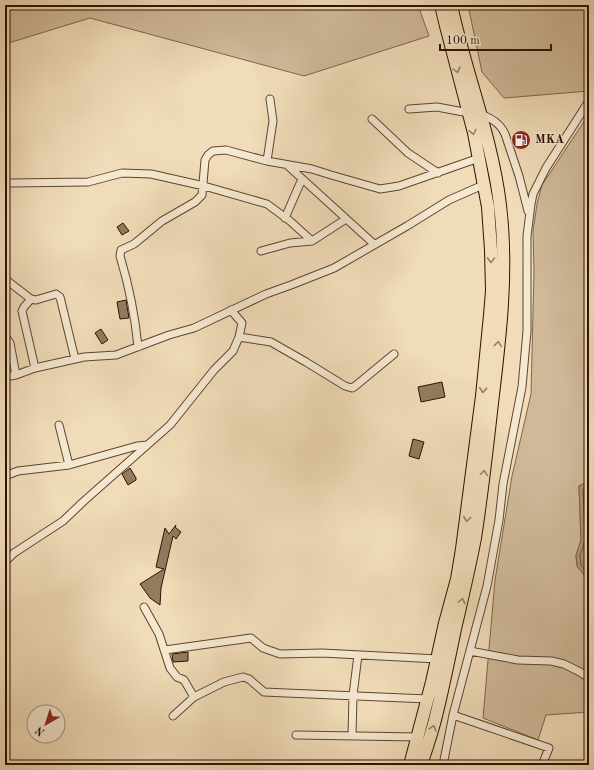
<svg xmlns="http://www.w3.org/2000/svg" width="594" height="770" font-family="'Old Standard TT',serif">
<rect width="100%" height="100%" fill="#f0dcb8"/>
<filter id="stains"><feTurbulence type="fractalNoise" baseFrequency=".005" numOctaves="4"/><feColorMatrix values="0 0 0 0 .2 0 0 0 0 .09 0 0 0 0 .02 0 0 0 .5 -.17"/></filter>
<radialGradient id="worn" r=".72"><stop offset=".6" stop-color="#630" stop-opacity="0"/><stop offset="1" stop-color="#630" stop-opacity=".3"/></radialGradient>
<path fill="#cfb999" stroke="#7e654c" d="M5,5h413l11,31 -125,40 -214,-58 -85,26z
M468,5h121v86l-85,7 -22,-26z
M589,114v367l-10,5 2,54 -5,16 1,10 8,10 4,10v126l-43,3 -8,25 -55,-22 12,-138 17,-104 19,-82 3,-123 -1,-40 4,-27 5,-19z"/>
<path fill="#ae9779" stroke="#7b6149" d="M589,481v105l-4,-10 -8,-10 -1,-11 5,-15 -2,-54z"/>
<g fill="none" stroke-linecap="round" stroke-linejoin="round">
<path stroke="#6e543c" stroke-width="1" d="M589,485l-6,4 2,51 -5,16 1,9 8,10"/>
</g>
<path fill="#937b60" stroke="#2e1100" d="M123,223l6,8 -7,4 -5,-8z
M126,300l3,18 -9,1 -3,-17z
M101,329l7,11 -6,4 -7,-11z
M442,382l3,15 -24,5 -3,-15z
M413,439l11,3 -5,17 -10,-3z
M130,468l6,10v2l-8,5 -6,-11z
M176,525l-1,2 6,5 -5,7 -3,-3 -12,52 -1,17 -10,-7 -10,-14 24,-15 -8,-2 9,-39 4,6z
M188,652v9l-15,1 -1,-8z"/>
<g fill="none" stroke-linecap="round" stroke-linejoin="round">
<defs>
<path id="minor" d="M409,109l28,-2 32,6
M481,114c11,5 19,9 24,20l14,42 9,35
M372,119l36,34 30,20
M267,161l6,-40 -3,-22
M287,165l87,79
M5,184l6,-1 77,-1 34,-9 29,1 53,12 63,18 23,17 22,20
M285,218l17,-39
M261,251l29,-8 22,-2 34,-22
M5,279l26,20 5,1 20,-6 4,3 15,62
M31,299l-7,8 -2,4 13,57
M5,336l5,7 6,32
M239,337l32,5 35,20 39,24 7,2 2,-1 40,-33
M138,347c-3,-32 -9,-61 -18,-91l1,-6 13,-6 28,-23 33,-19 7,-7 3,-35 3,-5 5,-4 13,-1 41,11 45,8 19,6 49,14 19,-3 80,-28
M5,377l11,-2 19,-7 49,-11 32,-2 53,-20 25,-7 72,-34 25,-9 43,-17 73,-42 42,-26 34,-15
M59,425l10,40
M5,476l13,-5 51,-6 68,-19 10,-1
M5,562l9,-9 49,-32 21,-20 86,-76 44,-55 19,-19 6,-14 3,-14 -11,-13
M144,607l15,27 11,34 7,9 7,3 10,17
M165,650l86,-12 12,10 17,6 42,-1 116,6
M470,651l48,9 33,1 13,3 16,8 9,6
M453,715l96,33 -7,17
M173,716l21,-19 30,-15 19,-5 6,2 15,13 22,1 142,6
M296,735l122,2
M352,736l1,-41 5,-40
M443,765l10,-50 34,-129 12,-66 4,-36 19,-97 5,-56v-95l4,-32 2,-10 13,-26 43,-67"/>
<path id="trunk" d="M410,765l22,-83 13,-59 12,-44 5,-30 20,-153 8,-81 2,-24 -1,-41 -3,-43 -14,-74 -28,-107 -5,-21
M421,765c5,-16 11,-32 15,-49 7,-28 13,-58 19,-87 7,-30 14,-60 20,-91 7,-45 12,-90 17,-135 8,-66 16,-132 8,-198 -8,-68 -35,-133 -49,-200"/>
</defs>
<use href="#minor" stroke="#5e442e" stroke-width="9"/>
<use href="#trunk" stroke="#2e1100" stroke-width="14"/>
<use href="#minor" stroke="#f5e8d1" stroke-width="7"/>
<use href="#trunk" stroke="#f0dcb8" stroke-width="12"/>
</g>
<defs><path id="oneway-chevron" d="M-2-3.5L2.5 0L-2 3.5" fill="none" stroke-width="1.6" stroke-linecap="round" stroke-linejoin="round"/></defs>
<g stroke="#998165">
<use href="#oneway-chevron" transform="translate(457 70) rotate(74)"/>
<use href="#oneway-chevron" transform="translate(473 132) rotate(77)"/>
<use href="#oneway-chevron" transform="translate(491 260) rotate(91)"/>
<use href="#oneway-chevron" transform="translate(498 344) rotate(-84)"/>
<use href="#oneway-chevron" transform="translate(483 390) rotate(96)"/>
<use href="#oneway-chevron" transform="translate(484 473) rotate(-82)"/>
<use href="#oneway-chevron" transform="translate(467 519) rotate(98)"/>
<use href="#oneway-chevron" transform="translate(462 601) rotate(-76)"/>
<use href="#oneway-chevron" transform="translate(433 728) rotate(-74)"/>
</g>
<defs>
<symbol id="fuel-disc" viewBox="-11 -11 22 22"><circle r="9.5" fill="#8f2418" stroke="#f5e8d1"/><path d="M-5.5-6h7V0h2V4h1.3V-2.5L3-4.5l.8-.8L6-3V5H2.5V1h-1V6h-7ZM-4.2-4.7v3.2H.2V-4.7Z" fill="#fff"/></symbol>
</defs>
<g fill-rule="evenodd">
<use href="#fuel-disc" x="510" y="129" width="22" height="22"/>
</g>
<g text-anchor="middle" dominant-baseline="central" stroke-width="3" stroke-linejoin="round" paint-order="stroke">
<g font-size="12" font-weight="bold" fill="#2e1100" stroke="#f5e8d1" text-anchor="start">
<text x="535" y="140">MKA</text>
</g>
</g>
<rect width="594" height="770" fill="none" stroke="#f0dcb8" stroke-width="20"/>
<rect x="6" y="6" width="582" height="758" fill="none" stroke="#2e1100" stroke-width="2"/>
<rect x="10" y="10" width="574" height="750" fill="none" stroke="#2e1100"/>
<g transform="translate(46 724) rotate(219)"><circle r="19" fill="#f5e8d1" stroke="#a5927d"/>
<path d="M0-3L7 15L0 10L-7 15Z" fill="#8f2418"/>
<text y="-6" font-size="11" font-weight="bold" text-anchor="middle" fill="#2e1100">N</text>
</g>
<path d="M440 44v6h111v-6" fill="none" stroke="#2e1100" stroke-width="2"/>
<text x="446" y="44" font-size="12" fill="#2e1100" stroke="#f5e8d1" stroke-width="3" paint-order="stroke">100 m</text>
<rect width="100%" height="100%" filter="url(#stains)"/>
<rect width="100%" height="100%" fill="url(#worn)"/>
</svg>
